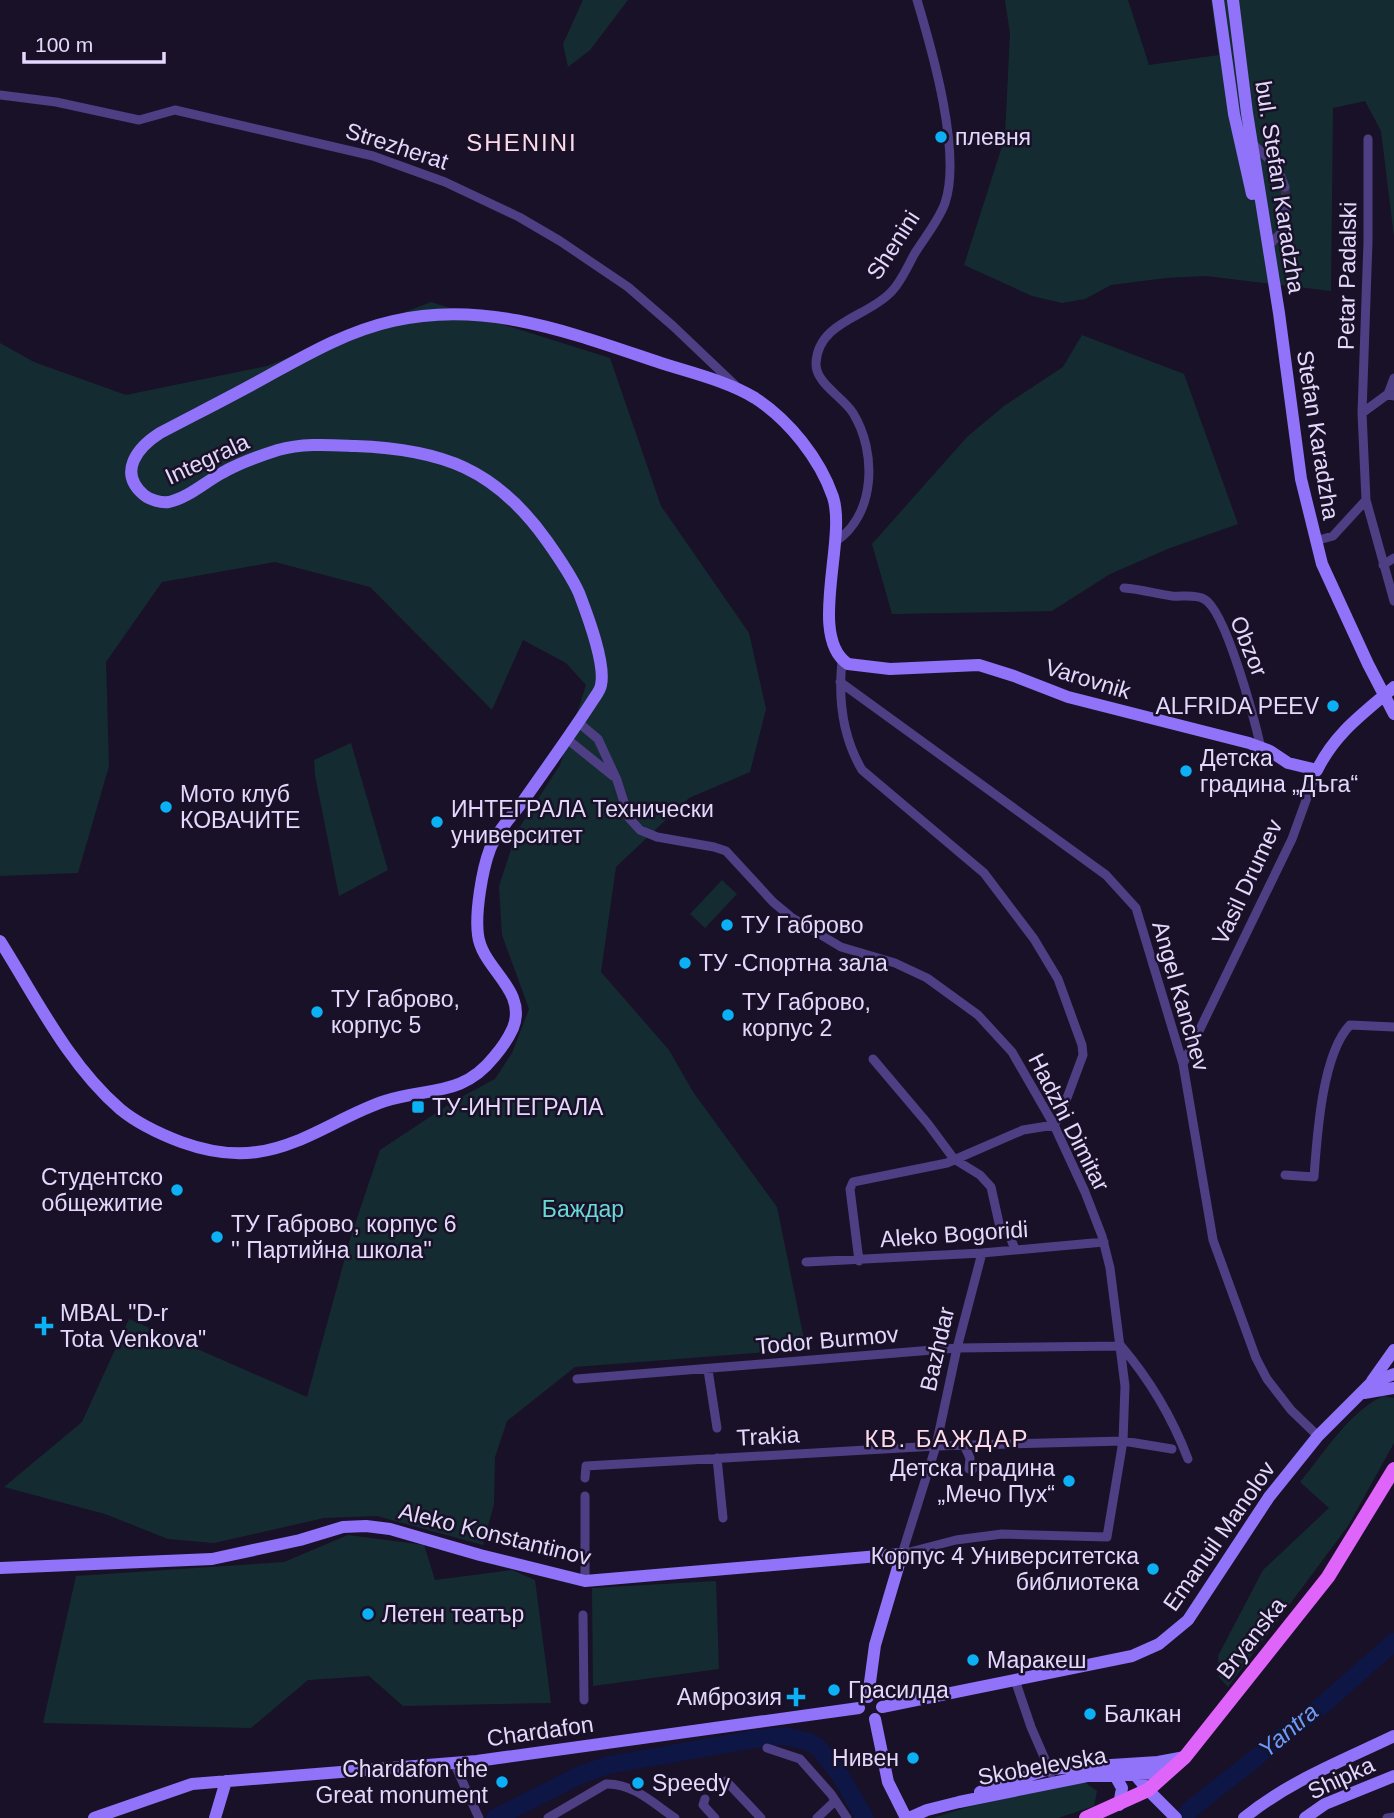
<svg xmlns="http://www.w3.org/2000/svg" width="1394" height="1818" font-family="Helvetica,sans-serif">
<rect width="100%" height="100%" fill="#191127"/>
<path fill="#142c31" d="M583,0h45l-38,50 -22,17 -5,-23z
M1005,0h123l21,65 70,-10 -8,-55h183v237l-13,-106 -16,-30 -32,7 -2,183 -125,-15 -40,2 -55,7 -26,14 -23,4 -30,-7 -68,-31 41,-128 5,-104z
M431,302l179,56 51,148 88,127 17,76 -16,63 -61,26 -73,69 -15,105 68,78 24,42 84,115 29,142 -231,18 -68,54 -12,36 -1,47 -11,41 -106,-29 -53,2 -110,25 -46,-4 -63,-25 -101,-27 78,-65 47,-103 178,78 44,-161 29,-86 74,-49 41,-22 17,-26 17,-44 -27,-74 -3,-49 18,-55 43,-66 26,-80 -20,-22 -43,-23 -31,70 -122,-123 -95,-25 -113,20 -56,80 3,104 -31,107 -78,3v-533l34,19 92,33 141,-29z
M1082,335l102,39 54,150 -68,24 -60,26 -58,37 -160,3 -20,-70 95,-107 37,-31 59,-39z
M351,743l37,127 -49,26 -24,-121 -1,-15z
M722,880l15,14 -32,34 -15,-14z
M1383,1396l11,2v45l-46,83 -120,161 -9,-10 -1,-21 45,-86 66,-62 -29,-26c24,-29 49,-70 83,-86z
M348,1535l76,10 11,35 77,-10 23,10 16,123 -148,3 -34,-30 -61,4 -57,48 -208,-5 33,-147 208,-14z
M716,1581l3,88 -126,17 -1,-98z
M1083,1781l14,10 -3,15 -36,12h-125l35,-11z"/>
<g fill="none" stroke-linecap="round" stroke-linejoin="round">
<path stroke="#0d1644" stroke-width="18" d="M495,1818l85,-43 28,-10 147,-26 30,-3 24,6 10,6 21,27 25,43
M1183,1818l8,-9 134,-106 69,-61"/>
<path stroke="#372f47" stroke-width="9" stroke-dasharray="9 4.5" stroke-linecap="butt" d="M1285,187l1,20"/>
<path stroke="#4e3e84" stroke-width="9" d="M0,95l56,7 83,18 36,-10 198,46 72,26 74,35 41,24 68,46 45,39 62,59
M1251,142l26,25 8,20
M1268,246l15,-15 3,-24
M1388,394l6,-16
M1362,413l26,-19 6,2
M1366,500l28,101
M1315,541l18,-5 33,-36 -4,-87 6,-171v-103
M835,542c41,-27 42,-90 18,-129 -10,-16 -38,-30 -37,-50 2,-41 51,-46 74,-70 11,-10 18,-28 25,-40 10,-16 24,-33 30,-50 17,-50 -13,-153 -28,-203
M1383,565l11,-7
M1124,588c17,1 32,6 48,8 10,1 23,-2 32,3 22,11 51,123 57,149
M842,661c-4,38 0,75 20,109l122,103 50,66 24,40 24,66 1,10 -22,59 -7,11 -31,5 -76,33 -94,19 -3,7 9,72
M840,682l266,193 30,33 47,156 30,176 43,118 11,21 24,31 27,26
M579,723l19,16 19,41 12,38 11,12 17,7 57,10 12,4 47,51 18,15 50,30 54,16 32,15 51,37 34,37 42,73 31,67 17,44 8,32 15,118 -2,55 -16,96 -105,-3 -46,6 -54,14
M567,739l46,37
M873,1059l55,65 26,35 26,16 11,12 8,36 9,9 7,17
M1183,1064l109,-225 25,-69
M1285,1175l29,2c3,-41 8,-123 36,-152l44,2
M806,1262l176,-9 122,-11
M708,1370l9,58
M577,1379l380,-31 164,-2c29,34 51,71 67,113
M964,1445l6,13 -1,11h4
M717,1458l6,60
M585,1478l1,-12 350,-20 187,-5 49,8
M902,1554l34,-108 21,-98 25,-95
M585,1581v-85
M583,1615l1,85
M1015,1680l16,47 20,46
M767,1748l33,11 31,35 16,24
M454,1763l25,55
M726,1781l35,37
M705,1799l-2,6 12,13
M548,1818l58,-34c27,-1 48,20 69,34
M817,1818l18,-17
M1387,1818l7,-1"/>
<path stroke="#9173f9" stroke-width="12" d="M1218,0l16,114 18,80
M1233,0l14,113 32,200 22,166 21,85 46,100 26,50
M0,941c36,57 68,123 120,168 18,15 40,25 61,33 25,9 50,14 76,10 46,-6 85,-37 128,-51 44,-14 77,-4 109,-44 7,-8 14,-18 19,-29 15,-38 -31,-59 -35,-93 -3,-22 4,-65 12,-86 6,-17 23,-34 34,-49 23,-33 47,-66 69,-100 3,-5 7,-9 8,-15 5,-22 -14,-71 -22,-92 -8,-18 -20,-35 -32,-52 -51,-72 -105,-92 -192,-95 -25,-1 -52,-3 -77,4 -19,6 -39,13 -56,23 -17,9 -34,25 -53,29 -8,1 -19,-2 -25,-7 -27,-23 -6,-48 16,-62 36,-19 72,-37 108,-57 40,-22 80,-45 125,-55 93,-22 181,13 268,42 31,10 66,18 94,35 34,22 65,61 78,99 14,43 -26,140 15,167l42,5 89,-4 35,11 54,21 181,46 21,8 18,12 29,7c19,-38 46,-56 77,-83
M1372,1381l22,-31
M1364,1393l30,-5
M0,1568l212,-9 88,-19 43,-13 23,-1 24,3 90,26 105,26 317,-27 -27,91 -7,52
M882,1707l250,-51 27,-12 29,-24 81,-123 49,-61 53,-53 23,-9
M875,1719l13,63 18,36
M1112,1770l10,18 -3,17
M1131,1770l17,20 28,28
M980,1792l69,-23 109,-7 27,-5
M94,1818l98,-34 285,-23 382,-53
M215,1818l11,-37
M909,1818l18,-8 32,-8 128,-26 75,-3 10,-4
M1244,1818c45,-37 98,-57 150,-82
M1305,1818l20,-14 69,-28"/>
<path stroke="#df64f9" stroke-width="14" d="M1086,1818l62,-28 37,-33 143,-180 66,-108"/>
</g>
<g fill="#0cb0f5" stroke="#191127" stroke-width="2.5">
<circle cx="941" cy="137" r="7"/>
<circle cx="1333" cy="706" r="7"/>
<circle cx="1186" cy="771" r="7"/>
<circle cx="166" cy="807" r="7"/>
<circle cx="437" cy="822" r="7"/>
<circle cx="727" cy="925" r="7"/>
<circle cx="685" cy="963" r="7"/>
<circle cx="317" cy="1012" r="7"/>
<circle cx="728" cy="1015" r="7"/>
<rect x="411" y="1100" width="14" height="14" rx="3.5"/>
<circle cx="177" cy="1190" r="7"/>
<circle cx="217" cy="1237" r="7"/>
<path d="M40.5 1315.5h7v7h7v7h-7v7h-7v-7h-7v-7h7z"/>
<circle cx="1069" cy="1481" r="7"/>
<circle cx="1153" cy="1569" r="7"/>
<circle cx="368" cy="1614" r="7"/>
<circle cx="973" cy="1660" r="7"/>
<circle cx="834" cy="1690" r="7"/>
<path d="M792.5 1686.5h7v7h7v7h-7v7h-7v-7h-7v-7h7z"/>
<circle cx="1090" cy="1714" r="7"/>
<circle cx="913" cy="1758" r="7"/>
<circle cx="502" cy="1782" r="7"/>
<circle cx="638" cy="1783" r="7"/>
</g>
<g text-anchor="middle" dominant-baseline="central" stroke-width="5" stroke-linejoin="round" paint-order="stroke">
<g font-size="23" fill="#e4d8fd" stroke="#191127" text-anchor="start">
<text x="955" y="137">плевня</text>
<text x="1319" y="706" text-anchor="end">ALFRIDA PEEV</text>
<text x="1200" y="758">Детска<tspan x="1200" dy="26">градина „Дъга“</tspan></text>
<text x="180" y="794">Мото клуб<tspan x="180" dy="26">КОВАЧИТЕ</tspan></text>
<text x="451" y="809">ИНТЕГРАЛА Технически<tspan x="451" dy="26">университет</tspan></text>
<text x="741" y="925">ТУ Габрово</text>
<text x="699" y="963">ТУ -Спортна зала</text>
<text x="331" y="999">ТУ Габрово,<tspan x="331" dy="26">корпус 5</tspan></text>
<text x="742" y="1002">ТУ Габрово,<tspan x="742" dy="26">корпус 2</tspan></text>
<text x="432" y="1107">ТУ-ИНТЕГРАЛА</text>
<text x="163" y="1177" text-anchor="end">Студентско<tspan x="163" dy="26">общежитие</tspan></text>
<text x="231" y="1224">ТУ Габрово, корпус 6<tspan x="231" dy="26">'' Партийна школа''</tspan></text>
<text x="60" y="1313">MBAL "D-r<tspan x="60" dy="26">Tota Venkova"</tspan></text>
<text x="1055" y="1468" text-anchor="end">Детска градина<tspan x="1055" dy="26">„Мечо Пух“</tspan></text>
<text x="1139" y="1556" text-anchor="end">Корпус 4 Университетска<tspan x="1139" dy="26">библиотека</tspan></text>
<text x="382" y="1614">Летен театър</text>
<text x="987" y="1660">Маракеш</text>
<text x="848" y="1690">Грасилда</text>
<text x="782" y="1697" text-anchor="end">Амброзия</text>
<text x="1104" y="1714">Балкан</text>
<text x="899" y="1758" text-anchor="end">Нивен</text>
<text x="488" y="1769" text-anchor="end">Chardafon the<tspan x="488" dy="26">Great monument</tspan></text>
<text x="652" y="1783">Speedy</text>
</g>
<g font-size="23" fill="#e4d8fd" stroke="#191127">
<text transform="translate(397 146) rotate(18)">Strezherat</text>
<text transform="translate(1280 187) rotate(81)">bul. Stefan Karadzha</text>
<text transform="translate(893 245) rotate(-57)">Shenini</text>
<text transform="translate(1347 276) rotate(-89)">Petar Padalski</text>
<text transform="translate(1318 435) rotate(81)">Stefan Karadzha</text>
<text transform="translate(207 459) rotate(-25)">Integrala</text>
<text transform="translate(1249 646) rotate(68)">Obzor</text>
<text transform="translate(1088 679) rotate(17)">Varovnik</text>
<text transform="translate(1247 882) rotate(-65)">Vasil Drumev</text>
<text transform="translate(1181 996) rotate(74)">Angel Kanchev</text>
<text transform="translate(1069 1122) rotate(63)">Hadzhi Dimitar</text>
<text transform="translate(954 1234) rotate(-4)">Aleko Bogoridi</text>
<text transform="translate(827 1340) rotate(-5)">Todor Burmov</text>
<text transform="translate(937 1349) rotate(-77)">Bazhdar</text>
<text transform="translate(768 1436) rotate(-3)">Trakia</text>
<text transform="translate(495 1534) rotate(14)">Aleko Konstantinov</text>
<text transform="translate(1219 1536) rotate(-55)">Emanuil Manolov</text>
<text transform="translate(1251 1638) rotate(-52)">Bryanska</text>
<text transform="translate(540 1731) rotate(-8)">Chardafon</text>
<text transform="translate(1042 1766) rotate(-10)">Skobelevska</text>
<text transform="translate(1341 1778) rotate(-25)">Shipka</text>
</g>
<g font-size="23" fill="#66dbd5" stroke="#191127">
<text x="583" y="1209">Баждар</text>
</g>
<g font-size="24" letter-spacing="2" fill="#fddaea" stroke="#191127">
<text x="522" y="142">SHENINI</text>
<text x="947" y="1438">КВ. БАЖДАР</text>
</g>
<g font-size="24" font-style="italic" fill="#6b9bf9" stroke="#191127">
<text transform="translate(1288 1730) rotate(-40)">Yantra</text>
</g>
</g>
<path d="M24 52v10h140v-10" fill="none" stroke="#e4d8fd" stroke-width="3.5"/>
<text x="35" y="52" font-size="21" fill="#e4d8fd" stroke="#191127" stroke-width="5" paint-order="stroke">100 m</text>
</svg>
